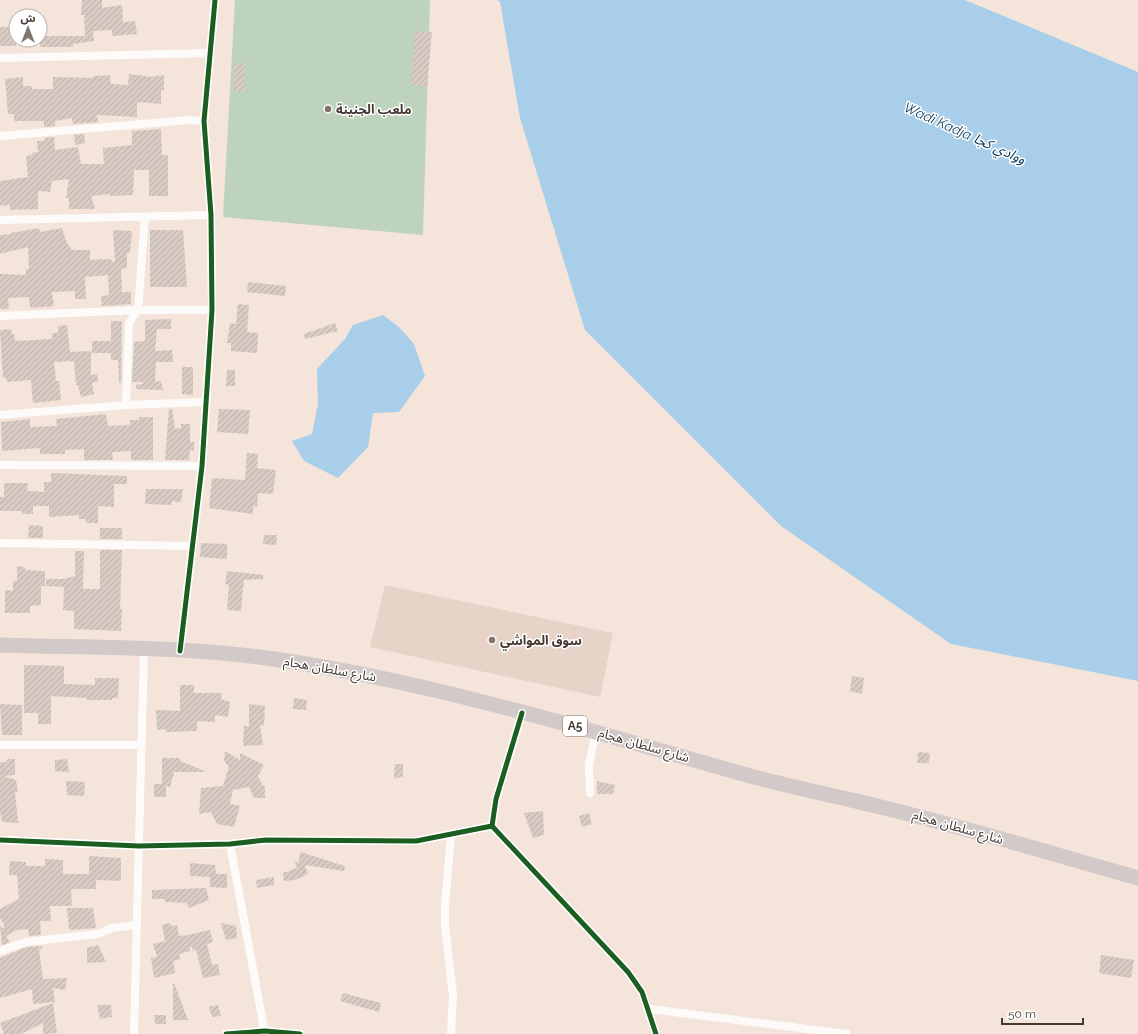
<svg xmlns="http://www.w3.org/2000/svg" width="1138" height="1034" font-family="Raleway,'Noto Sans Arabic',sans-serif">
<defs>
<pattern id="building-hatch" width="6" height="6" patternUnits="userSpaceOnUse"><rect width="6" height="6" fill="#d7cbc3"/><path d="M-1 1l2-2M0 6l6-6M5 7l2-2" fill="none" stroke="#baafa8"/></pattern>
</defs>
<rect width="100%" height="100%" fill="#f4e4da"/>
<path fill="#e7d3c8" d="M385,585l228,48 -13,64 -230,-50z"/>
<path fill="#bdd3be" d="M235,0h195l-7,235 -200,-18z"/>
<path fill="#a8ceea" d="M497,0h468l173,72v609l-187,-37 -170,-118 -196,-196 -65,-212 -20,-116z
M383,315l16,12 15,17 11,32 -26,36 -26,1 -5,34 -30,31 -34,-17 -12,-20 20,-7 6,-30 -1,-35 28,-30 8,-14z"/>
<path fill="url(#building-hatch)" d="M82,0h20v8l20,-3 1,17 12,-1 2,13 -25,2v-6l-19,1 1,10 -21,3v3h-33v-11h45l-1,-21h-3z
M0,27h16v19h-16z
M415,31l17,1 -5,55 -16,-2z
M235,63h10l-1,29 -10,-1z
M129,74l22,3 13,-2v15h-3v14l-24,-2v15l-40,-2 1,7 -25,2 -1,-6 -17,3v5l-11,1v-6h-30v-7h-6l-3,-35 18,-2v9h9v3h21v-12l40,1v-2l17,-1 1,9 17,1z
M161,129l1,26h6v41h-19v-26h-15l-1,25 -23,1v-2l-19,2 4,13h-26v-11h-3l3,-19 -17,2 -2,11 -12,-1v18l-28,1v-5l-10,1v-25l28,-4 -2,-21 7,-1 -1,-2 6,-1 -1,-11h8l-1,-3 10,-1 1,13 23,-3 3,17h23l-1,-16 29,-3v-14z
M84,134l1,9 -10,2 -1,-10z
M39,228l1,4 22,-4 4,13 6,9h18v10l21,-1 1,3h3l-2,-32 19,1 -2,21 -3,1v15l-6,1 1,23h9v12l-29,2 -1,-10 8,-1 -1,-20 -23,2 1,22h-11v-8l-23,1 2,14 -24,2 -1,-11 -21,1 1,11h-9v-35l26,1v-6h3l-1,-22 -28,7v-19l11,-1v-1z
M150,230h33l4,57h-37z
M248,282l38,4 -1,10 -38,-4z
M238,304l11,1 -2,27 11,1 -1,20 -26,-2v-8h-4l3,-20 6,1z
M171,319v10h-14l-2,22 17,-1 1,12h-17l-1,20 6,-1 2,9 -27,-1v-4l7,-1v-2h-11l2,-40 11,-1v-21z
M111,321h11l-1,62h-2l-1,-23h-7v-7h-19v-12h19z
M335,323l3,8 -33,8 -1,-5z
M67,325l3,27 21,-1v24l6,-1 1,4v4l-6,1 2,11 -13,3 -3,-12h-2l-2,-24 -20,1 2,19h3l2,19 -28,3 -2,-23 -24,2 -1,-4h-3l-3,-48 11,-1 1,5h2l1,7 20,-1 17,-1v-6h6v-7z
M182,367h11v28l-11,-1z
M227,370h8v16h-9z
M169,409h3l3,20 6,-1v-4h9v18h4v9l-4,-1 -1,10h-24z
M219,409l31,1 -2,24 -31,-2z
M106,414l2,12 22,-1v-5h9v-3h14v43h-22v-9l-19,1 1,8h-29v-11l-19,1v4h-25v-6l-38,3 -1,-29 29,-3v8l27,-1 -1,-7z
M247,453l11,1 -1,14 19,2 -3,24 -15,-1 -1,14 -4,-1v8l-44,-6 3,-30 33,2z
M51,473l76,3v8h-13v23l-16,-1v17h-12v-4h-7v-4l-30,2v-11h-16v8h-11v-3h-22v-14h4v-14h24l-1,8 17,1v-10h7z
M146,489h37l-2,13 -9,-1v4l-27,-1z
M29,525l14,1v12h-15z
M100,528h22v11h-22z
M264,535h13l-1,10 -13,-1z
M201,543l26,1v15l-27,-2z
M100,550h22l-2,59h2l-1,22 -47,-2v-18l-11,-1 1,-23 -18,-1v-7h17l12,-3v-25h9l-1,38h17z
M17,566l8,1v3l20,1v15h-4v19l-11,1v7h-25v-23l8,1v-10h4z
M227,571l36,4v4l-19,1 -3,31 -14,-1 2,-25 -4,-1z
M24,665l40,1v18l31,1v-7h24l-1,20h-6v2h-25v-2l-36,-2v28h-13v-11h-14z
M852,676l12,2 -2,16 -12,-3z
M180,685h14v8h28l-1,6 9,3 -2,15 -13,-2v7l-18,-1v10l-31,1v-3l-9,1 -1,-20 24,1z
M294,698l13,2 -1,10 -13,-1z
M0,704l22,1v30h-20z
M249,704l16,2 -1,20 -4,-1 3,20 -20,1 1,-20h5z
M225,751l15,9v-7l24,12 -6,11 5,10h2v12h-11l-5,-11 -16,3 -3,14 10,2 -6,21 -17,-3 -6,-12 -12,2 2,-26 22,-2 6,-19 -5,-6z
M918,752l12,1 -1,10h-12z
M162,758h18v3l27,11h-33l-4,15 -4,-1v11h-12v-13h8z
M7,759h8v16l-12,1 13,4 2,12h-3l3,31 -16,-1 -2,-10v-50h7z
M67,759l2,13 -14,-1v-11z
M395,764h8v13l-9,1z
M66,781l19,1 -1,14 -17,-1z
M597,781l18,4 -2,9h-16z
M543,811l1,24 -11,3 -9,-25z
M589,813l3,11 -10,3 -3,-11z
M300,852l45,14 -1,5 -39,-6 3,9 -13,6 -11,1 -1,-8 14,-5 -2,-6h4z
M89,856l32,2v23l-25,-1v9h-25l1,17h-22l1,15h-11l1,14 -12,1 -1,-7 -11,1 -11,6 4,6 -8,3 -2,-20 2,3 3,-1 -5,-10v-8l19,-10 -2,-24h-8l1,-14 16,1v4h19v-7l18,1v14h26z
M190,863l25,2 1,9h11v14l-17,-1v-10l-20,-1z
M274,877v8l-17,3 -1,-8z
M206,888l3,12 -20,8 -2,-5 -22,-1v-3h-13v-9z
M67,908h26l3,20 -27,2z
M170,923l1,3 6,-1 2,11 4,-1v1l27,-6 3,12 -6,2 5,21 6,-1 2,11 -17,3 -7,-28 -3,1 -1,-4h-2v4l-11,3 2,5 -8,2 2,12 -21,5 -3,-20 6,-1 -4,-13 12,-3 -3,-16z
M221,923l15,3 1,12 -11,2z
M98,945l8,17 -19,1v-15z
M42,946v3h-3l4,30 24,-1 -2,12 -12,-2 2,14 -22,2 -1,-15 -32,9v-40l27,-11z
M1101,955l33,5 -3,18 -32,-5z
M173,983h1l14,37h-15z
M343,993l38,10 -2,9 -39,-11z
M53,1003l4,30 -14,1v-11l-22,11h-17l-4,-11z
M97,1005h14l1,12 -12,2z
M218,1005l3,11 -9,1 -3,-10z
M154,1015h12v9h-11z"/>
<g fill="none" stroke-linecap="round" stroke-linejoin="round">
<path stroke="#fdfbf9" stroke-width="8" d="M0,58l209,-5
M0,136l190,-16 14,1
M0,220l211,-5
M0,316l138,-6h74
M126,405l3,-82 9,-13 7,-93
M0,415l126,-10 79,-3
M0,465l202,1
M0,543l193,3
M180,651l22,-185 10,-156 -1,-95 -7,-94 11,-121
M0,745h141
M590,793l-1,-28 7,-34
M492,826l136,146 14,20 14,42
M0,840l139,6 91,-2 36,-4 150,1 76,-15 4,-27 26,-86
M230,844l35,190
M0,951l26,-9 72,-8 14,-6 25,-3
M649,1009l198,25
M134,1034l10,-385
M226,1034l39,-3 35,3
M451,1034l2,-39 -8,-69v-22l6,-69"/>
<path stroke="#d3c9c8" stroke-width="15" d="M0,645c93,3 188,1 281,15 159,24 312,72 466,115 54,15 110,25 165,40 76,19 151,42 226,63"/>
<defs>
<path id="cycleway" d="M180,651l22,-185 10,-156 -1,-95 -7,-94 11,-121
M492,826l136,146 14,20 14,42
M0,840l139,6 91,-2 36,-4 150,1 76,-15 4,-27 26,-86
M226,1034l39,-3 35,3"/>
</defs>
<use href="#cycleway" stroke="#fff" stroke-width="8"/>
<use href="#cycleway" stroke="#1b5e20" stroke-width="5"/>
</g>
<g fill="#82746d" stroke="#fff" stroke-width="1.5">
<circle cx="328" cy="109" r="4"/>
<circle cx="492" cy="640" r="4"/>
</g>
<g text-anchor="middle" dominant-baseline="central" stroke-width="3" stroke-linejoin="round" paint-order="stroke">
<rect fill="#fff" stroke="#7c7470" stroke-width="1" x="563" y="716" width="24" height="20" rx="3"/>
<g font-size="12" font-weight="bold" fill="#443832">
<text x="575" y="726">A5</text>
</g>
<g font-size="13" font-weight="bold" fill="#443832" stroke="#fff" text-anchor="start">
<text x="336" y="109">ملعب الجنينة</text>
<text x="500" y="640">سوق المواشي</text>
</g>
<g font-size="13" fill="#443832" stroke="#fff">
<text transform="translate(330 669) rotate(10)">شارع سلطان هجام</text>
<text transform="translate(644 745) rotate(16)">شارع سلطان هجام</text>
<text transform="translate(958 827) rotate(16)">شارع سلطان هجام</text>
</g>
<g font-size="14" font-style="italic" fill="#144260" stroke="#fff">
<text transform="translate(965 133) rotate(24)">Wadi Kadja ووادي كجا</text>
</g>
</g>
<g transform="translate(28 28)"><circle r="19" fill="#ffffff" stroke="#b4afad"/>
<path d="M0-3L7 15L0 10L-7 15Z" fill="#82746d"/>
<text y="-6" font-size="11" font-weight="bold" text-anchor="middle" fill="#443832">ش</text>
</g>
<path d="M1002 1018v6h81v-6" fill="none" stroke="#443832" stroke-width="2"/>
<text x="1008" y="1018" font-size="12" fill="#443832" stroke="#ffffff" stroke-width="3" paint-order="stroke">50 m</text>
</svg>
